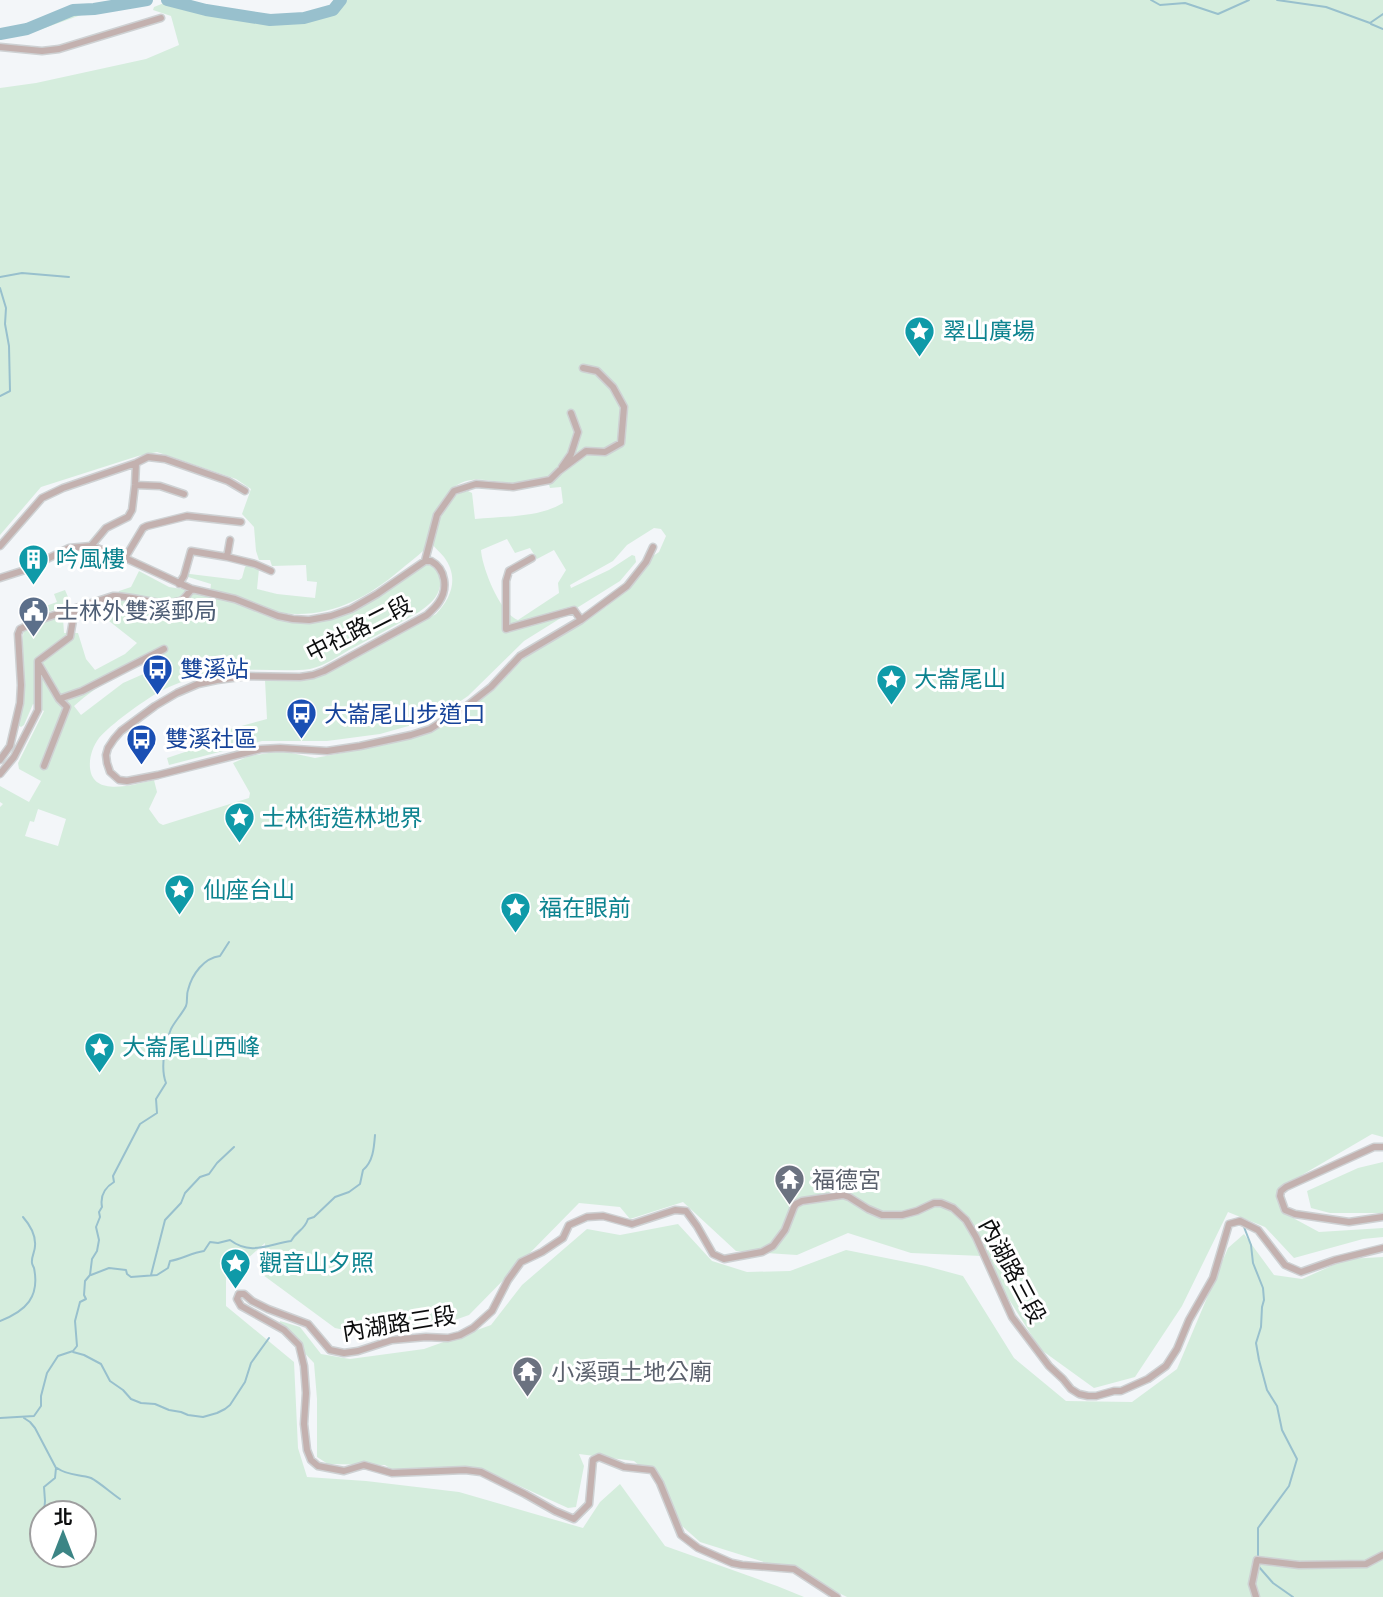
<svg xmlns="http://www.w3.org/2000/svg" width="1383" height="1597" font-family="'Nunito Sans','Noto Sans TC',sans-serif">
<rect width="100%" height="100%" fill="#f3f6f9"/>
<path fill="#d5eddd" fill-rule="evenodd" d="M347,0h1036v1137l-11,-3 -94,55 4,23 37,20 64,-4v9l-20,2 -69,19 -29,-31 -37,-15 -46,94 -47,71 -41,11 -54,-39 -58,-93 -71,-3 -63,-20 -51,22 -61,-4 -53,-49 -53,17 -10,-12 -41,-4 -110,112 -37,13 -65,7 -32,-7 -72,-53 2,-32 -39,35v28l68,56 4,86 9,29 59,4 93,11 124,36 17,-26 20,-18 45,62 112,40 27,11h-804v-790l3,-3 -3,-2v-16l29,16 12,-21 -22,-12 -1,-6 26,-52 -11,-7 -9,21 -3,2 -3,-2 3,-75 3,-21 30,-11h9l1,15h14l8,26 9,11 30,-16 12,-11 -28,-22 -2,-4 7,-8 5,-18 12,-4 8,-16 30,16 19,3 43,11 36,15 26,5 31,-1 22,-6 78,-50c13,0 19,15 15,26 -3,10 -12,16 -20,22 -23,13 -47,26 -70,38 -12,7 -25,16 -39,19 -21,3 -43,0 -64,1 -29,1 -61,8 -87,22 -16,9 -49,33 -60,46 -6,8 -10,19 -9,30 3,30 45,16 64,12l3,12 -8,17 10,14 4,2 86,-27 1,-5 -17,-30 16,-7 33,-5 33,7 59,-11 58,-16 26,-14 36,-27 29,-31 83,-52 29,-27 18,-24 6,-4 7,-16 -5,-7 -7,-1 -27,17 -14,16 -43,24 1,3 38,-18 23,-15 3,1 1,6 -16,19 -96,60 -56,55 -28,19 -28,10 -32,9 -53,7h-65l-93,24 -2,-7 42,-14 4,-4 1,-5 9,-4 44,-12 -2,-39h33l21,-3 117,-63c16,-17 23,-37 8,-57 -4,-5 -9,-9 -12,-13 5,-20 12,-50 36,-53l4,2 3,26c29,-3 63,-1 88,-16l-2,-16 -11,1 -3,-10c-8,1 -17,4 -26,5 -23,2 -48,-12 -68,5 -8,8 -17,21 -20,31 -2,9 -3,24 -9,31 -7,7 -17,14 -25,21 -33,28 -72,48 -117,42 -24,-3 -49,-13 -72,-21l1,-8 -26,-8 1,-2h4l49,6 3,-2 3,-11 2,-2 12,4 -2,20 20,5 38,4 2,-16 -10,-1 -1,-16 -34,1 -2,-6h-11l-3,-9 -2,-24 -12,-13 9,-25 -15,-10 -79,-27 -19,4 -97,31 -41,48v-447l36,-5 110,-24 33,-14 -8,-29 -18,-6 1,-3 10,-4 44,11 33,5 26,3 34,2 34,-10zM507,539l8,14 15,-5 7,11 17,-9 12,20 -8,13 1,10 -41,27c-17,-5 -36,-52 -37,-70zM161,654l5,10 -43,19 -42,32 -7,-9c25,-23 56,-38 87,-52zM38,809l28,10 -8,27 -33,-10 5,-15 4,1zM42,1513h42v42h-42z
M73,13l8,2 -45,16 -36,8v-4l26,-4z
M65,590l6,14 -26,9 -2,-6 14,-5 -3,-8z
M1383,1162v51h-53l-19,-5 -4,-17 51,-23z
M678,1224l34,37 35,11 43,-1 56,-21 80,16 37,10 51,82 52,43 66,1 45,-33 51,-121 16,-14 30,41 28,4 45,-20 36,-2v340h-536l-51,-25 -96,-30 -18,-16 -24,-45 -24,-20 -55,-7 5,12 -8,41 -8,1 -75,-34h-95l-13,-9 -57,-1 -11,-7v-58l-3,-36 -35,-37 1,-5 20,6 21,27 29,5 74,-10 67,-24 31,-40 65,-56 33,6z"/>
<g fill="none" stroke-linecap="round" stroke-linejoin="round">
<path stroke="#98c0cd" stroke-width="2" d="M1151,0l9,5 25,-2 33,11 31,-14
M1277,0l49,7 44,16 13,-9
M1371,24l12,5
M0,277l22,-4 47,4
M0,288l6,20 -1,16 4,22 1,45 -10,5
M1244,1227l7,18 2,18 10,25 1,12 -2,7 -1,20 -5,16 3,17 8,30 10,16 5,24 15,29 -8,27 -31,42v30
M91,1275l18,-7 17,2 1,4 4,3 26,-2 11,-7 2,-7c12,-2 21,-8 34,-10l6,-9 8,1 12,-3c21,16 39,4 61,1 6,-11 13,-10 17,-22l6,-2 21,-20 14,-5 11,-8 3,-14c10,-8 11,-22 12,-35
M151,1275l14,-55 16,-17 4,-10 15,-16 9,-3 8,-11 17,-16
M0,1321c26,-10 40,-24 34,-53 -1,-2 -2,-4 -2,-5 -1,-6 3,-11 3,-17 1,-11 -5,-21 -12,-29
M73,1352l11,3 17,9 9,17 13,9 8,9 10,4 14,1 14,6 12,2 7,3 15,2 14,-4 8,-4 5,-4 15,-23 6,-19 18,-25
M0,1418l34,-2 7,-10v-10l6,-23 11,-17 15,-5 4,-5 -2,-25 5,-19 6,-3 -2,-4 1,-14 5,-6 2,-16 5,-8 2,-11 -3,-13 4,-10 -1,-5 3,-5c-2,-11 2,-19 12,-25l-1,-6 27,-52 17,-11 -1,-14 10,-16c-6,-15 -1,-39 5,-54 4,-8 11,-15 15,-23 2,-5 0,-11 2,-16 4,-16 16,-32 32,-34l9,-14
M24,1418l6,4 5,6 21,40 -1,10 -11,9 1,14 -1,12
M57,1468c11,8 22,6 34,10 8,4 20,15 29,21
M1259,1567l14,16 20,14"/>
<path stroke="#98c0cd" stroke-width="12" d="M167,0l39,10 64,10 34,-2 29,-8 8,-10
M0,34l27,-5 46,-19 21,-1 53,-9"/>
<defs>
<path id="minor" d="M0,47l42,4 17,-2 102,-31
M562,467l9,-13 7,-22 -7,-19
M135,485l25,1 24,8
M0,546l42,-48 21,-10 73,-25 12,-6 17,2 63,22 17,10
M91,546l15,-18 22,-11 4,-7 3,-25 1,-22
M227,557l28,7 16,7
M125,558l18,-30 4,-2 40,-10 54,6
M532,558l-23,13 -3,10v48l68,-19 7,10
M425,561l12,-46 17,-24 22,-7 37,3 37,-7 9,-9 27,-20 19,1 16,-9 3,-36 -11,-20 -16,-16 -14,-3
M0,578l25,-8 44,-22 22,-2 34,12 67,31 43,10 43,17 15,3 16,1 22,-4 20,-7 26,-15 48,-33h6c15,8 17,28 8,41 -3,5 -8,9 -12,13l-103,56 -11,4 -13,2 -53,-1 -30,4 -19,4 -21,9 -22,13 -34,25 -7,8 -6,9 -2,7 1,8 3,9 9,8 8,1 31,-6 103,-26 19,-1 47,3 33,-5 51,-11 19,-6 38,-24 23,-18 29,-31 61,-36 46,-34 19,-24 7,-15
M179,584l5,-8 7,-25 36,6 3,-17
M38,663l21,36 8,8 -23,59
M59,699l23,-8 82,-42
M0,760l10,-14 10,-43 1,-18 -3,-51 2,-5 22,-10 71,-23c20,-1 48,12 67,5 5,-2 8,-8 12,-12
M0,774l14,-17 24,-47v-49l32,-24 5,-28
M1383,1147h-9l-88,40 -5,4 -1,5 5,14 10,4 54,8 34,-5
M837,1597l-43,-28 -52,-4 -10,-2 -34,-15 -17,-13 -21,-52 -8,-13 -28,-3 -25,-10 -6,3 -4,44 -15,15 -19,-8 -30,-17 -44,-22 -16,-2 -73,3 -28,-8 -20,6 -26,-5 -7,-6 -4,-10 -3,-26 2,-31 -2,-27 -5,-21 -15,-15 -43,-24 -4,-7 2,-5h5l8,7 16,8 40,15 22,26 14,3 14,-2 34,-11 34,-3 22,1 12,-3 13,-7 19,-17 16,-31 13,-18 21,-10 21,-14 6,-13 18,-8 16,-1 29,8 43,-14 11,1 11,15 16,28 11,5 38,-7 11,-6 12,-16 9,-23 2,-3 6,-3 41,-6 6,2 19,12 14,6h20l15,-4 17,-8h7l12,5 13,12 10,17 36,80 37,49 14,13 8,10 8,5 9,2h8l18,-5h7l27,-12 18,-13 11,-17 12,-29 24,-42 16,-54 11,-3 18,9 27,35 16,7 34,-12 48,-12
M1256,1597l-4,-13 5,-24 42,5 67,-1 17,-9"/>
</defs>
<use href="#minor" stroke="#ced1d3" stroke-width="9"/>
<use href="#minor" stroke="#c3b1af" stroke-width="6"/>
</g>
<defs>
<symbol id="sight-pin" viewBox="-11 -11 22 30"><path d="M0 17L-7.5 6A9.5 9.5 0 1 1 7.5 6Z" fill="#0f9aa8" stroke="#fff"/><path d="M0-6L1.8-2.2L6-1.7L2.9 1.2L3.7 5.4L0 3.3L-3.7 5.4L-2.9 1.2L-6-1.7L-1.8-2.2Z" fill="#fff"/></symbol>
<symbol id="building-pin" viewBox="-11 -11 22 30"><path d="M0 17L-7.5 6A9.5 9.5 0 1 1 7.5 6Z" fill="#0f9aa8" stroke="#fff"/><path d="M-4-6H4V6H1V3H-1V6H-4ZM-2.5-4.3h1.7v1.8h-1.7ZM.8-4.3h1.7v1.8H.8ZM-2.5-1h1.7V.8h-1.7ZM.8-1h1.7V.8H.8Z" fill="#fff"/></symbol>
<symbol id="civic-pin" viewBox="-11 -11 22 30"><path d="M0 17L-7.5 6A9.5 9.5 0 1 1 7.5 6Z" fill="#5c6f8a" stroke="#fff"/><path d="M-.6-6.5H3V-4.5H.6V-3L4-1V1h2V6H-6V1h2V-1L-.6-3ZM-1.2 2.5V6h2.4V2.5Z" fill="#fff"/></symbol>
<symbol id="bus-pin" viewBox="-11 -11 22 30"><path d="M0 17L-7.5 6A9.5 9.5 0 1 1 7.5 6Z" fill="#1a4fb4" stroke="#fff"/><path d="M-5-6H5V4H4V6H2V4H-2V6H-4V4H-5ZM-3.5-4V0h7V-4ZM-3.5 1.2v1.5H-2V1.2ZM2 1.2v1.5H3.5V1.2Z" fill="#fff"/></symbol>
<symbol id="temple-pin" viewBox="-11 -11 22 30"><path d="M0 17L-7.5 6A9.5 9.5 0 1 1 7.5 6Z" fill="#6b7280" stroke="#fff"/><path d="M0-6L5-2H3V0L6.5 2.5H4V6H1.5V3h-3V6H-4V2.5H-6.5L-3 0V-2H-5Z" fill="#fff"/></symbol>
</defs>
<g fill-rule="evenodd">
<use href="#sight-pin" x="902" y="314" width="35" height="47"/>
<use href="#building-pin" x="16" y="542" width="35" height="47"/>
<use href="#civic-pin" x="16" y="594" width="35" height="47"/>
<use href="#bus-pin" x="140" y="652" width="35" height="47"/>
<use href="#sight-pin" x="874" y="662" width="35" height="47"/>
<use href="#bus-pin" x="284" y="696" width="35" height="47"/>
<use href="#bus-pin" x="124" y="722" width="35" height="47"/>
<use href="#sight-pin" x="222" y="800" width="35" height="47"/>
<use href="#sight-pin" x="162" y="872" width="35" height="47"/>
<use href="#sight-pin" x="498" y="890" width="35" height="47"/>
<use href="#sight-pin" x="82" y="1030" width="35" height="47"/>
<use href="#temple-pin" x="772" y="1162" width="35" height="47"/>
<use href="#sight-pin" x="218" y="1246" width="35" height="47"/>
<use href="#temple-pin" x="510" y="1354" width="35" height="47"/>
</g>
<g text-anchor="middle" dominant-baseline="central" stroke-width="6" stroke-linejoin="round" paint-order="stroke">
<g font-size="23" fill="#0d838f" stroke="#fff" text-anchor="start">
<text x="943" y="331">翠山廣場</text>
<text x="56" y="559">吟風樓</text>
<text x="914" y="679">大崙尾山</text>
<text x="262" y="818">士林街造林地界</text>
<text x="203" y="890">仙座台山</text>
<text x="539" y="908">福在眼前</text>
<text x="122" y="1047">大崙尾山西峰</text>
<text x="259" y="1263">觀音山夕照</text>
</g>
<g font-size="23" fill="#4e5e75" stroke="#fff" text-anchor="start">
<text x="56" y="611">士林外雙溪郵局</text>
</g>
<g font-size="23" fill="#0c0d0e" stroke="#fff">
<text transform="translate(359 629) rotate(-27)">中社路二段</text>
<text transform="translate(1012 1271) rotate(62)">內湖路三段</text>
<text transform="translate(399 1324) rotate(-9)">內湖路三段</text>
</g>
<g font-size="23" fill="#164399" stroke="#fff" text-anchor="start">
<text x="180" y="669">雙溪站</text>
<text x="324" y="714">大崙尾山步道口</text>
<text x="165" y="739">雙溪社區</text>
</g>
<g font-size="23" fill="#5b616d" stroke="#fff" text-anchor="start">
<text x="812" y="1180">福德宮</text>
<text x="551" y="1372">小溪頭土地公廟</text>
</g>
</g>
<g transform="translate(63 1534)"><circle r="33" fill="#ffffff" stroke="#9e9e9f" stroke-width="2"/>
<path d="M0-5L12 26L0 18L-12 26Z" fill="#3c8585"/>
<text y="-10" font-size="19" font-weight="bold" text-anchor="middle" fill="#0c0d0e">北</text>
</g>
</svg>
